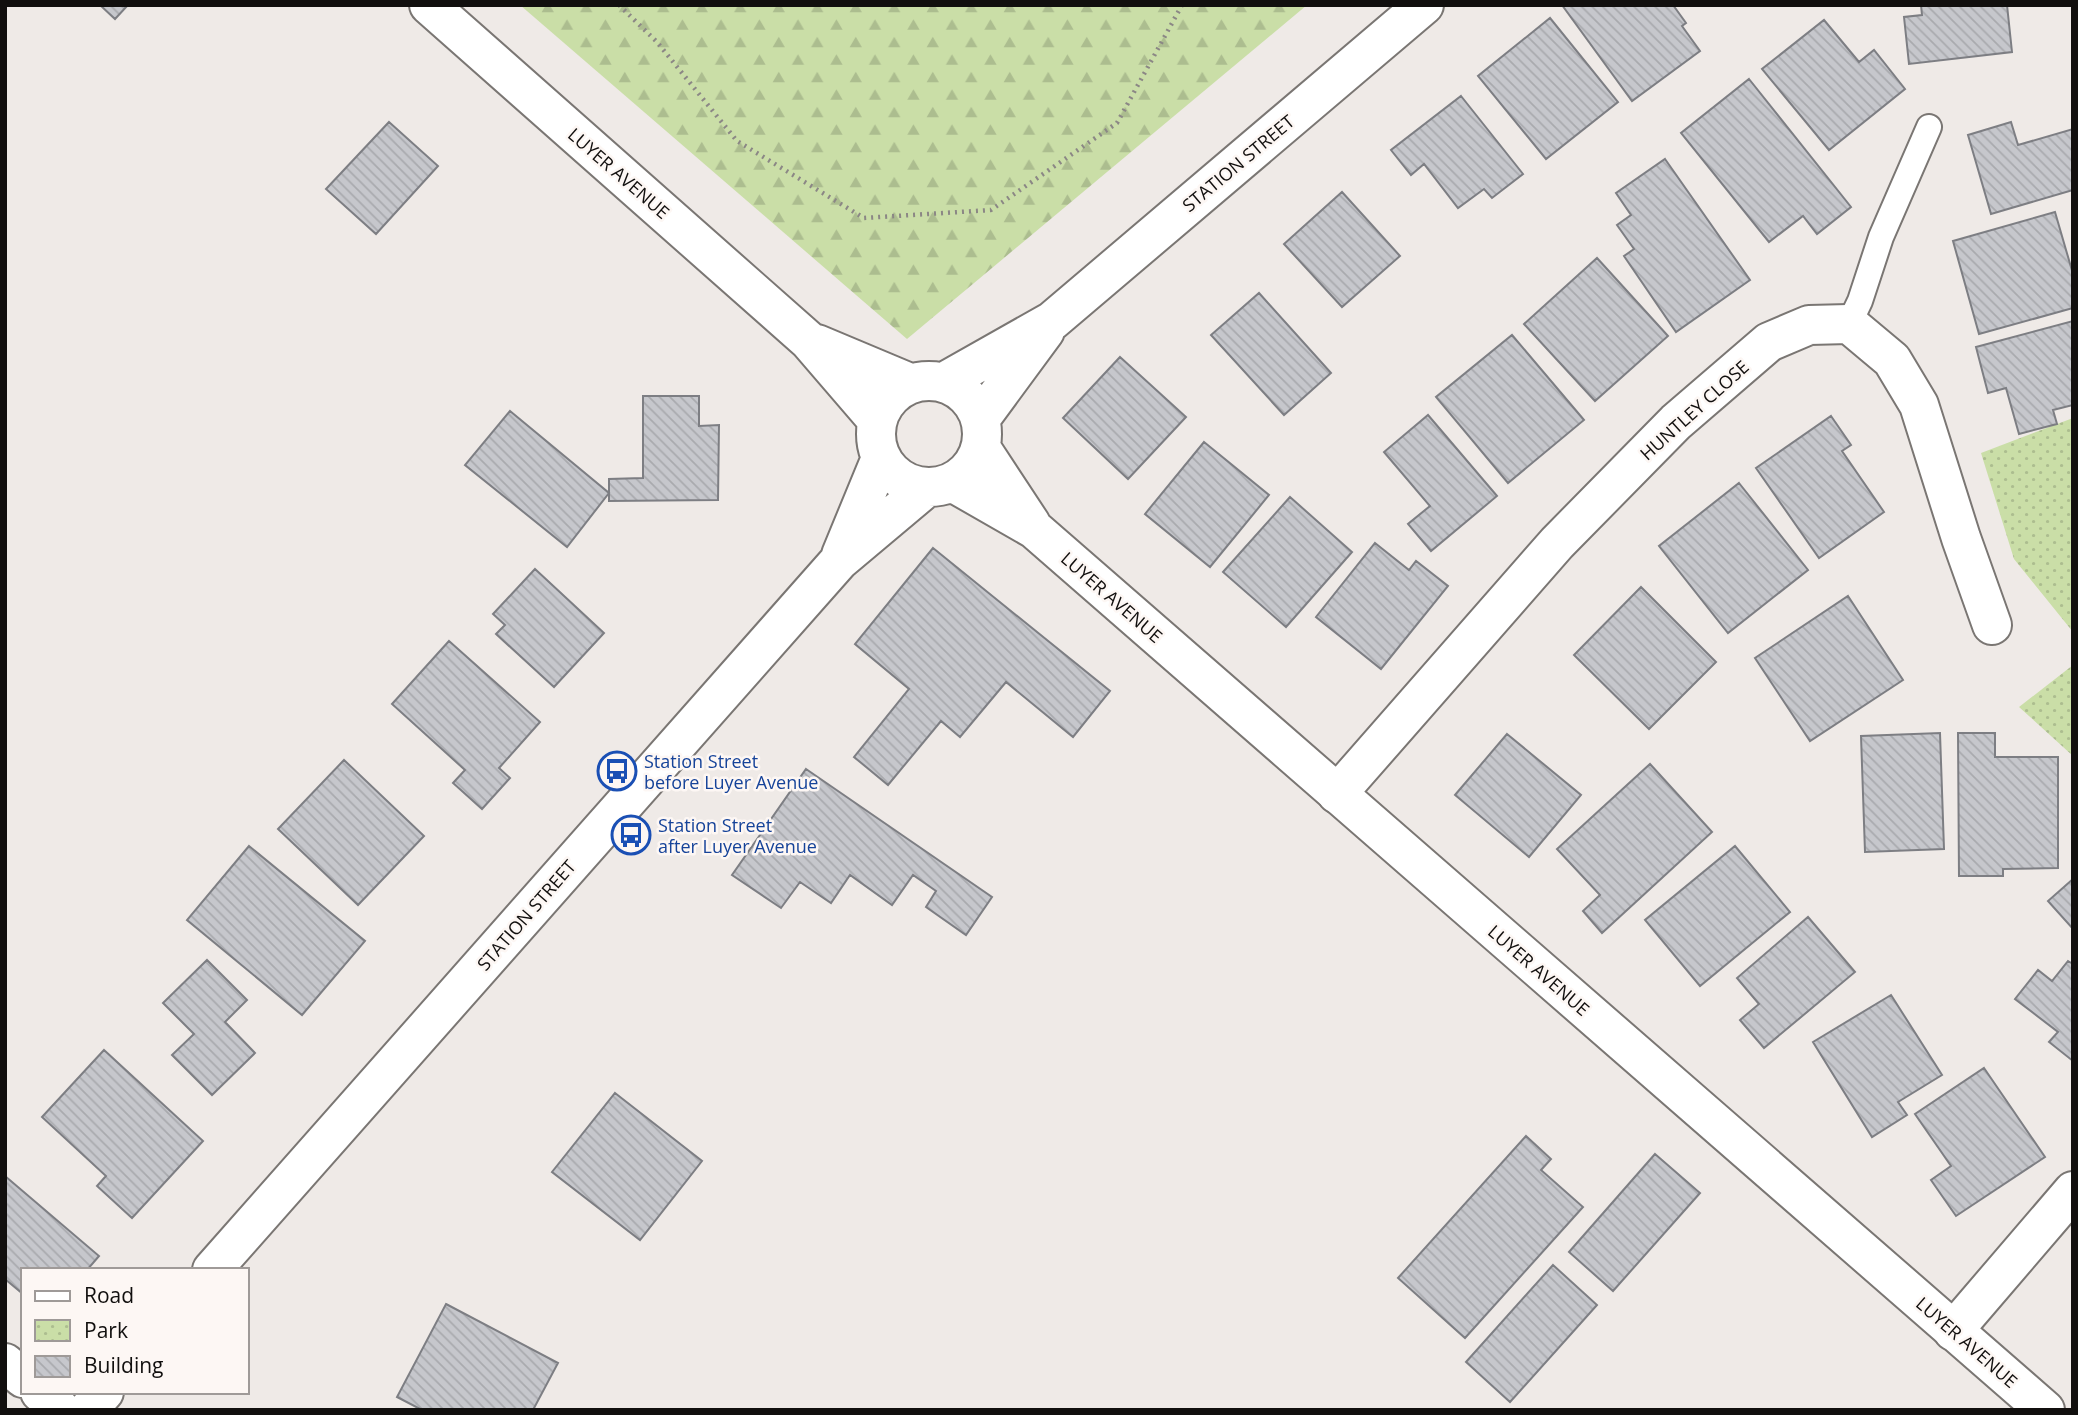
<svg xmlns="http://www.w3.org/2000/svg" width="2078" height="1415" font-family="'Open Sans',sans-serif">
<defs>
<pattern id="forest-firs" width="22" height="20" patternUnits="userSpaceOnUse" patternTransform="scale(1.75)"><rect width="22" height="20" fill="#cadea7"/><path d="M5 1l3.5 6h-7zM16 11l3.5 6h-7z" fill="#acbd8f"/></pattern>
<pattern id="park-dots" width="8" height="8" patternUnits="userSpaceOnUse" patternTransform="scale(1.75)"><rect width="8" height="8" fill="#cadea7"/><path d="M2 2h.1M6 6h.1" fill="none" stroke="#acbd8f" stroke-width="1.8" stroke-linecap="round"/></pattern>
<pattern id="building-back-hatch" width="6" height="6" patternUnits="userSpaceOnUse" patternTransform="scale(1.75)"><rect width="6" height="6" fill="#c6c7cc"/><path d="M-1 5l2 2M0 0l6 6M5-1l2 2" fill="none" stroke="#a9aaae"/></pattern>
</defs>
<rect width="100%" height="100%" fill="#efeae7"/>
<path fill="url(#forest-firs)" d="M520,5h787l-400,334z"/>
<path fill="url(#park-dots)" d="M2073,418v214l-59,-73 -33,-106z
M2073,665v91l-54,-49z"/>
<path fill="url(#building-back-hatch)" stroke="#7d7e83" stroke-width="2" d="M100,5h28l-13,14z
M1562,5h111l13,18 -4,3 18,25 -68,50z
M1921,5h86l5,47 -103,12 -5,-47 18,-2z
M1550,18l68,84 -72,57 -68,-83z
M1824,20l35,42 15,-12 31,39 -76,61 -67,-81z
M1749,79l102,128 -34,27 -14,-18 -34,26 -88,-109z
M1461,96l62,78 -31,24 -8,-9 -26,19 -34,-44 -13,11 -20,-25z
M389,122l49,44 -62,68 -50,-45z
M2011,122l7,23 55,-16v61l-82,24 -23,-79z
M1665,159l85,121 -74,52 -52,-76 10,-7 -17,-24 14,-10 -15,-22z
M1342,192l58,64 -58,51 -58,-63z
M2055,212l18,62v34l-94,26 -26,-93z
M1597,258l71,78 -73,65 -71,-77z
M1259,293l72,80 -47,42 -73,-80z
M2073,321v84l-20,5 4,14 -38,10 -13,-46 -18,5 -12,-46z
M1512,335l72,85 -76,63 -72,-86z
M1120,357l66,60 -58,62 -65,-61z
M643,396h56v30l20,-1 -1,75 -109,1v-22l34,-1z
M510,411l99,82 -42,54 -102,-82z
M1428,415l69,81 -66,55 -23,-27 22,-18 -46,-54z
M1831,416l20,29 -9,6 42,61 -65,46 -63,-90z
M1204,442l65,53 -59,72 -65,-53z
M1739,483l69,87 -80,63 -69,-87z
M1290,497l62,55 -66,75 -63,-55z
M1375,543l34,27 7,-9 32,25 -67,83 -65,-52z
M933,548l177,143 -37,46 -67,-55 -46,55 -19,-16 -53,64 -34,-28 55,-68 -54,-45z
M535,569l69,64 -50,54 -58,-53 9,-9 -12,-11z
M1641,587l75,75 -67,67 -75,-74z
M1848,596l55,84 -93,61 -55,-83z
M449,641l91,81 -41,46 11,10 -28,31 -29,-26 12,-13 -73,-66z
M1940,733l4,116 -79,3 -4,-116z
M1958,733h37v24h63v111l-55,1v7h-44z
M1507,734l74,61 -52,62 -74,-62z
M344,760l80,76 -66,69 -80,-76z
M1650,764l62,68 -110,101 -19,-22 17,-16 -43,-46z
M806,769l186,128 -26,38 -40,-28 10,-16 -23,-16 -21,30 -42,-30 -19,28 -31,-21 -19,26 -49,-33z
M249,846l116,95 -63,74 -115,-95z
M1735,846l55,66 -90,74 -55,-66z
M2073,879v50l-25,-28z
M1808,917l47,55 -91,76 -24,-28 19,-16 -22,-26z
M207,960l40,40 -22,22 30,31 -43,42 -40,-40 22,-21 -31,-31z
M2068,961l5,3v97l-24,-19 9,-10 -43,-33 23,-29 14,11z
M1891,995l51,80 -44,27 9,13 -35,22 -59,-95z
M104,1050l99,91 -71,77 -35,-32 9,-10 -64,-59z
M1984,1068l61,89 -89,59 -25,-36 20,-14 -36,-52z
M615,1093l87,68 -62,79 -88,-68z
M1526,1136l25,23 -10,11 42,37 -118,131 -67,-60z
M1655,1154l45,39 -87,98 -44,-39z
M5,1176l94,80 -12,14h-64v24l-18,-15z
M1553,1265l44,40 -87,97 -44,-40z
M446,1304l112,59 -25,47h-111l-25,-13z"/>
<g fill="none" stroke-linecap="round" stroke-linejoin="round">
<defs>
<path id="lane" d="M1849,324l11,-23 21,-64 48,-110"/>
<path id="street" d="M1337,794l220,-251 119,-121 93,-80 40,-17 40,-1 43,36 27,45 42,133 31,87
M1953,1331l120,-140"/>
<path id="secondary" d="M429,5l380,336 68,79
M817,344l93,39
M876 434a53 53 0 1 1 106 0a53 53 0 1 1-106 0Z
M944,382l108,-61 372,-316
M981,418l64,-87
M981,448l50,76
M952,482l82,47 1011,881
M841,555l40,-97
M212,1270l627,-709 88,-74
M5,1363l18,15
M40,1392l21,18
M88,1410l16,-18"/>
</defs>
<use href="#lane" stroke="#7a7673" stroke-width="28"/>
<use href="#street" stroke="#7a7673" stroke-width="42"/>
<use href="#secondary" stroke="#7a7673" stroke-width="42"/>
<path stroke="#8b8785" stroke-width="4.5" stroke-dasharray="2 5" stroke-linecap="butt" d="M619,5l38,37 80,99 127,77 127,-8 126,-87 65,-118"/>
<use href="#lane" stroke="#fff" stroke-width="24"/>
<use href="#street" stroke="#fff" stroke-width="38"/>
<use href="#secondary" stroke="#fff" stroke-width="38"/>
</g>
<defs>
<symbol id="bus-ring" viewBox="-11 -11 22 22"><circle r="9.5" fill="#fdf7f4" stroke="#1a4fb4" stroke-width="1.5"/><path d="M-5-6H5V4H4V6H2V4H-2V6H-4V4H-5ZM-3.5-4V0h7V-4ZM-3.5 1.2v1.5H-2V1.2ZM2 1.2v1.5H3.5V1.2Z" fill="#1a4fb4"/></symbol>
</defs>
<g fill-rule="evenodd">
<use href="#bus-ring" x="595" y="749" width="44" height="44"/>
<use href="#bus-ring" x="609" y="813" width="44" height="44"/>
</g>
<g text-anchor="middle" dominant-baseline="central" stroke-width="5" stroke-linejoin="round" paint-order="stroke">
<g font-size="18" fill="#110f0e" stroke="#fdf7f4">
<text transform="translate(1238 163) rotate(-40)">STATION STREET</text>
<text transform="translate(619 173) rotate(41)">LUYER AVENUE</text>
<text transform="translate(1694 410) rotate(-42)">HUNTLEY CLOSE</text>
<text transform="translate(1112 597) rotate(41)">LUYER AVENUE</text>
<text transform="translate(526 915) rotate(-49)">STATION STREET</text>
<text transform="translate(1539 970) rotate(41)">LUYER AVENUE</text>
<text transform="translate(1967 1342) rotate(41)">LUYER AVENUE</text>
</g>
<g font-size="18" fill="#164399" stroke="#fdf7f4" text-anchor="start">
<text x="644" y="761">Station Street<tspan x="644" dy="21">before Luyer Avenue</tspan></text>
<text x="658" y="825">Station Street<tspan x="658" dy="21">after Luyer Avenue</tspan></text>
</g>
</g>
<rect width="2078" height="1415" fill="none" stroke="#110f0e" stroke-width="14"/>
<rect x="21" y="1268" width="228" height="126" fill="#fdf7f4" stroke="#9f9a98" stroke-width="2"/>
<rect x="35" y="1291" width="35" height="10" fill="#ffffff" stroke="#9f9a98" stroke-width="2"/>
<text x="84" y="1303" font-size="21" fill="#110f0e">Road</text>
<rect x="35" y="1320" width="35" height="21" fill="url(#park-dots)" stroke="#9f9a98" stroke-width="2"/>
<text x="84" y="1338" font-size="21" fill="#110f0e">Park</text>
<rect x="35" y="1356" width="35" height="21" fill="url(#building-back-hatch)" stroke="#9f9a98" stroke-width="2"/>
<text x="84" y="1373" font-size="21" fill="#110f0e">Building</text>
</svg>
